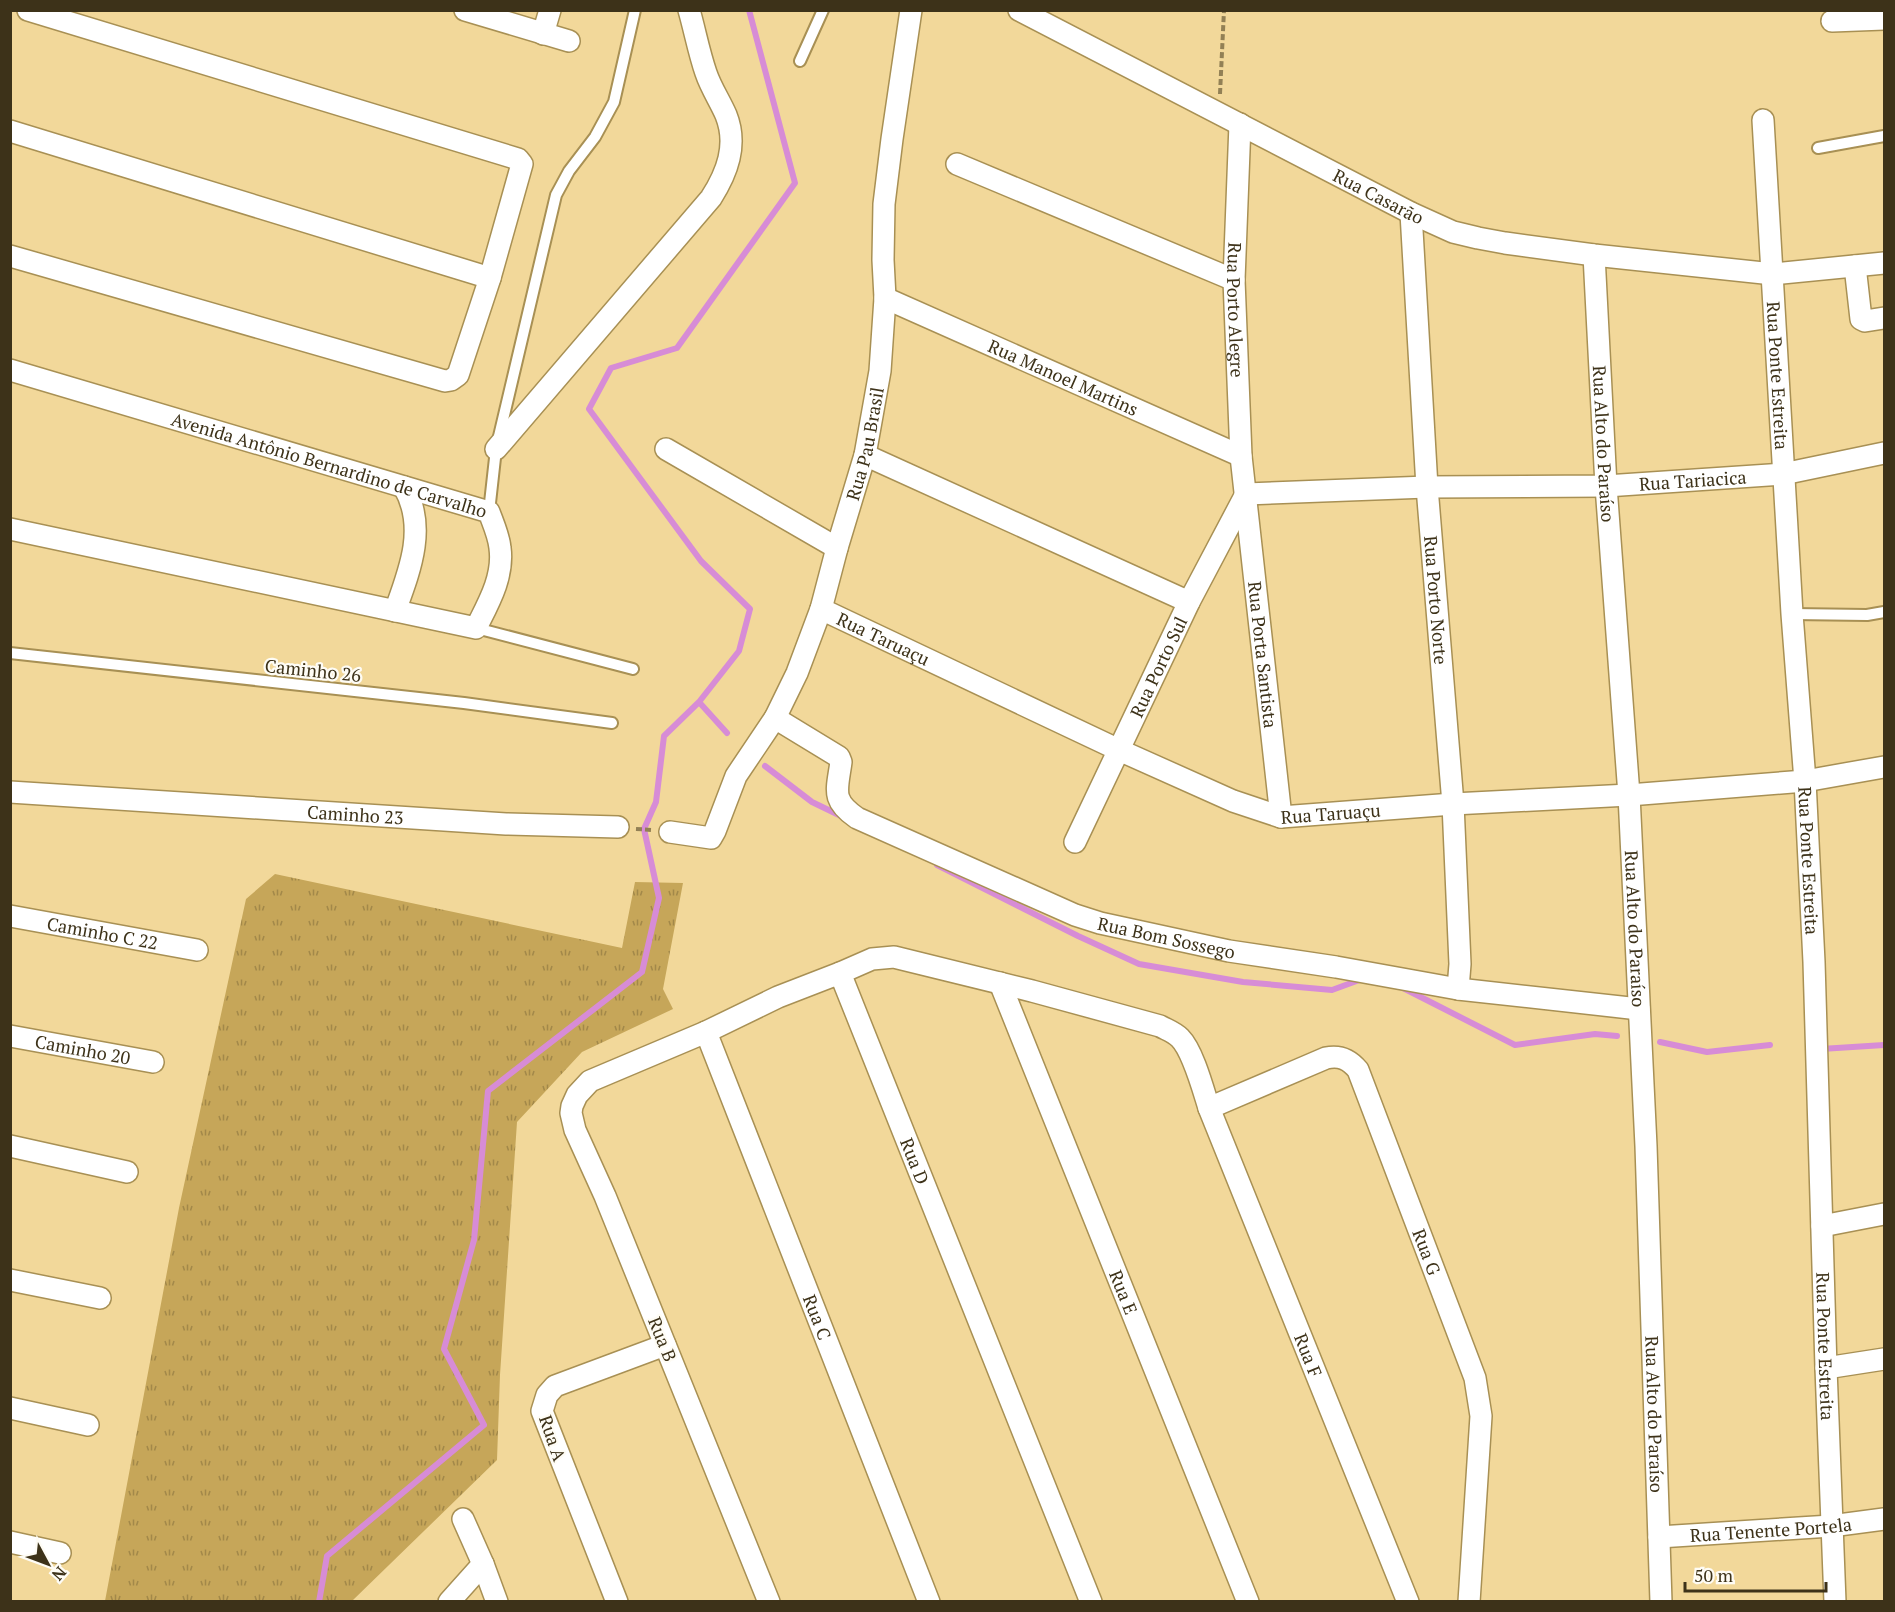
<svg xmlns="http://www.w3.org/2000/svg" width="1895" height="1612" font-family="'PT Serif',serif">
<defs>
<pattern id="grass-tufts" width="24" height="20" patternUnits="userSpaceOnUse" patternTransform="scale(1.5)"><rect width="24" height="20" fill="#c6a659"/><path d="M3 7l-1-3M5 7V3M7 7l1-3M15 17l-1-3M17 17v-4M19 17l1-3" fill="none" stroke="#a28849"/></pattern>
</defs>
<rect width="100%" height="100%" fill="#f2d89a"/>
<path fill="url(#grass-tufts)" d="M275,874l347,74 13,-66 48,1 -20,106 10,20 -91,43 -65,70 -17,253 -3,85 -145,141h-247l74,-393 67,-309z"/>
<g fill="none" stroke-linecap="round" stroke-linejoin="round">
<path stroke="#d78cd6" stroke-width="6" d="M699,702l28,31
M765,766l47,36 31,15
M937,865l141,71 61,28 104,18 89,8 30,-11
M1401,987l114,58 80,-11 22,2
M1660,1042l47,10 63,-7
M1821,1049l63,-4
M319,1602l8,-46 157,-131 -40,-76 30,-109 14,-149 154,-119 17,-74 -15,-69 12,-27 8,-66 35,-34 40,-51 11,-42 -49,-48 -112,-152 22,-41 66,-20 118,-165 -46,-173"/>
<defs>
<path id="lane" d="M800,61l23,-51
M1818,148l66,-12
M489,512l7,-63 60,-254 13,-24 26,-34 19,-35 21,-92
M1792,614l75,1 17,-3
M476,628l157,41
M10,653l454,50 148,20"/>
<g id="street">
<path d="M465,10l104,31"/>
<path id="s1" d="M1019,10l392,203 42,19 25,6 27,5 89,12 179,19 111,-11"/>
<path d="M1832,21l52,-2"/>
<path d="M543,34l7,-24"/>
<path id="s2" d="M1763,120l29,494 13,167 9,181 12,406 9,234"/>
<path id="s3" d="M1240,124l-6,156 7,176 40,361"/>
<path d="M10,131l480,147"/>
<path d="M957,164l277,116"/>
<path id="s4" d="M1411,213l16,274 26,317 7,160 -2,25"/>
<path id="s5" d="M1594,255l12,231 23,309 17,351 15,456"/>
<path d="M10,256l435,125 6,-1 7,-5 32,-97 32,-114 -4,-5 -490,-149"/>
<path d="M1855,266l6,53 4,2 19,-3"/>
<path id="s6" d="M885,298l356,158"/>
<path id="s7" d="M10,370l479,142c4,11 10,24 11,36 4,29 -12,56 -24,80l-466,-99"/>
<path d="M496,449l215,-251c16,-25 27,-53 15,-83 -6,-14 -15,-27 -20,-42 -7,-20 -11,-42 -17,-63"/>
<path d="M666,449l171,99"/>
<path d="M865,455l324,147"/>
<path id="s8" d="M1246,494l181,-7 179,-1 177,-12 101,-21"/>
<path id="s9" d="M821,609l298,141 114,51 48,16 172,-13 176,-9 176,-14 79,-14"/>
<path d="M395,611c15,-41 32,-84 9,-124"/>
<path id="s10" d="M775,718l64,39 2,5c-4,29 -10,38 16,56l218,97 25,8 129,28 107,16 122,22 181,20"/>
<path id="s11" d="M10,792l496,32 112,3"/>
<path id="s12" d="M670,832l41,6 4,-7 21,-55 39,-58 22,-45 24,-64 16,-61 28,-93 15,-84 5,-73 -2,-38 1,-56 8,-65 19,-129"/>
<path id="s13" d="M1075,842l114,-240 57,-108"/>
<path id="s14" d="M10,916l187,34"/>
<path id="s15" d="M840,973l32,-14 22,-2 138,34 128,35c7,4 14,6 20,12 13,13 23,51 29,70l199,494"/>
<path id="s16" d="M1000,983l248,619"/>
<path id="s17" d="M706,1032l223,570"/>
<path id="s18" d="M10,1036l143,26"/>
<path id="s19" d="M1209,1108l117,-50c14,-3 23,1 32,12l117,308 6,38 -12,186"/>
<path d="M10,1146l117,26"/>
<path d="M1822,1226l62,-12"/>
<path d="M10,1280l90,18"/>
<path d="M1826,1368l58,-9"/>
<path d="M10,1408l78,17"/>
<path d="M463,1519l20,45 14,38"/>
<path id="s20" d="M1659,1537l172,-11 53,-7"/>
<path d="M10,1542l50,11"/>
<path d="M449,1602l34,-38"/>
<path d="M617,1602l-75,-191 5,-16 8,-9 110,-41"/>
<path id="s21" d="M769,1602l-164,-406 -30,-66 -4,-17 1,-7 5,-11 13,-14 116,-49 72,-35 62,-24 251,629"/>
</g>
</defs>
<use href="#lane" stroke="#a89054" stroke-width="14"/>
<use href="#street" stroke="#a89054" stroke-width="24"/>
<path stroke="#928055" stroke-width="4" stroke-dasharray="6 3" stroke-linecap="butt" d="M1220,94l4,-84
M636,829l17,1"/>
<use href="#lane" stroke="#fff" stroke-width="10"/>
<use href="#street" stroke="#fff" stroke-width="21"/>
</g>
<g text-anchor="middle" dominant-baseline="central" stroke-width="4.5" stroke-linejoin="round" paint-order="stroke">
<g font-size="18" fill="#3d3219" stroke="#fefcf5">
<text stroke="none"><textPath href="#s1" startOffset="405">Rua Casarão</textPath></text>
<text stroke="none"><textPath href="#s3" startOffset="186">Rua Porto Alegre</textPath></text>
<text stroke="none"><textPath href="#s2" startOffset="256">Rua Ponte Estreita</textPath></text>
<text stroke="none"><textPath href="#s6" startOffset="195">Rua Manoel Martins</textPath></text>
<text stroke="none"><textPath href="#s12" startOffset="468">Rua Pau Brasil</textPath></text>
<text stroke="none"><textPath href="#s5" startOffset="189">Rua Alto do Paraíso</textPath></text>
<text stroke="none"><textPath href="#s7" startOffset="333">Avenida Antônio Bernardino de Carvalho</textPath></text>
<text stroke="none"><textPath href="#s8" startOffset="447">Rua Tariacica</textPath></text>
<text stroke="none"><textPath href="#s4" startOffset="388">Rua Porto Norte</textPath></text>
<text stroke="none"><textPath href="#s9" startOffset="69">Rua Taruaçu</textPath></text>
<text stroke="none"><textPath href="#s3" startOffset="532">Rua Porta Santista</textPath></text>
<text stroke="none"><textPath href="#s13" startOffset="194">Rua Porto Sul</textPath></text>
<text transform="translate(313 670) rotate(6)">Caminho 26</text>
<text stroke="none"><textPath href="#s9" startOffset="555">Rua Taruaçu</textPath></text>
<text stroke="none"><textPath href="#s11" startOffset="346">Caminho 23</textPath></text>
<text stroke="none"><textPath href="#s2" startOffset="742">Rua Ponte Estreita</textPath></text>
<text stroke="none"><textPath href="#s5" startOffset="675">Rua Alto do Paraíso</textPath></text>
<text stroke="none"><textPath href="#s14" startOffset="94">Caminho C 22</textPath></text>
<text stroke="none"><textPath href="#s10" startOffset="477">Rua Bom Sossego</textPath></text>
<text stroke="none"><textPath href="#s18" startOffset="74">Caminho 20</textPath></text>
<text stroke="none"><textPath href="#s21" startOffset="1041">Rua D</textPath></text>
<text stroke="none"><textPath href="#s19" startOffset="358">Rua G</textPath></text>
<text stroke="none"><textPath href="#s16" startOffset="333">Rua E</textPath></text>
<text stroke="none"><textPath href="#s17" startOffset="306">Rua C</textPath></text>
<text transform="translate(663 1339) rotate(68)">Rua B</text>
<text stroke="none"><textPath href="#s2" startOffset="1228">Rua Ponte Estreita</textPath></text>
<text stroke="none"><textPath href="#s15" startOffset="698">Rua F</textPath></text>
<text stroke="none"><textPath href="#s5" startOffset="1161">Rua Alto do Paraíso</textPath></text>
<text transform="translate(553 1438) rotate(71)">Rua A</text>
<text stroke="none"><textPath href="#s20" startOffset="112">Rua Tenente Portela</textPath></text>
</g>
</g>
<rect width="1895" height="1612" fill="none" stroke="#3d3219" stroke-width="24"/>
<g transform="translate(48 1564) rotate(131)" stroke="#fefcf5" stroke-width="4.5" paint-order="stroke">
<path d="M0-4.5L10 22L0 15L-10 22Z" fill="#3d3219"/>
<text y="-9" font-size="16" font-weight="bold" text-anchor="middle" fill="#3d3219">N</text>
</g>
<path d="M1685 1582v9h141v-9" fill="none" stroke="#3d3219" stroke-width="3"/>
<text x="1694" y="1582" font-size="18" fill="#3d3219" stroke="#fefcf5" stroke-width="4.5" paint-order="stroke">50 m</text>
</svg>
